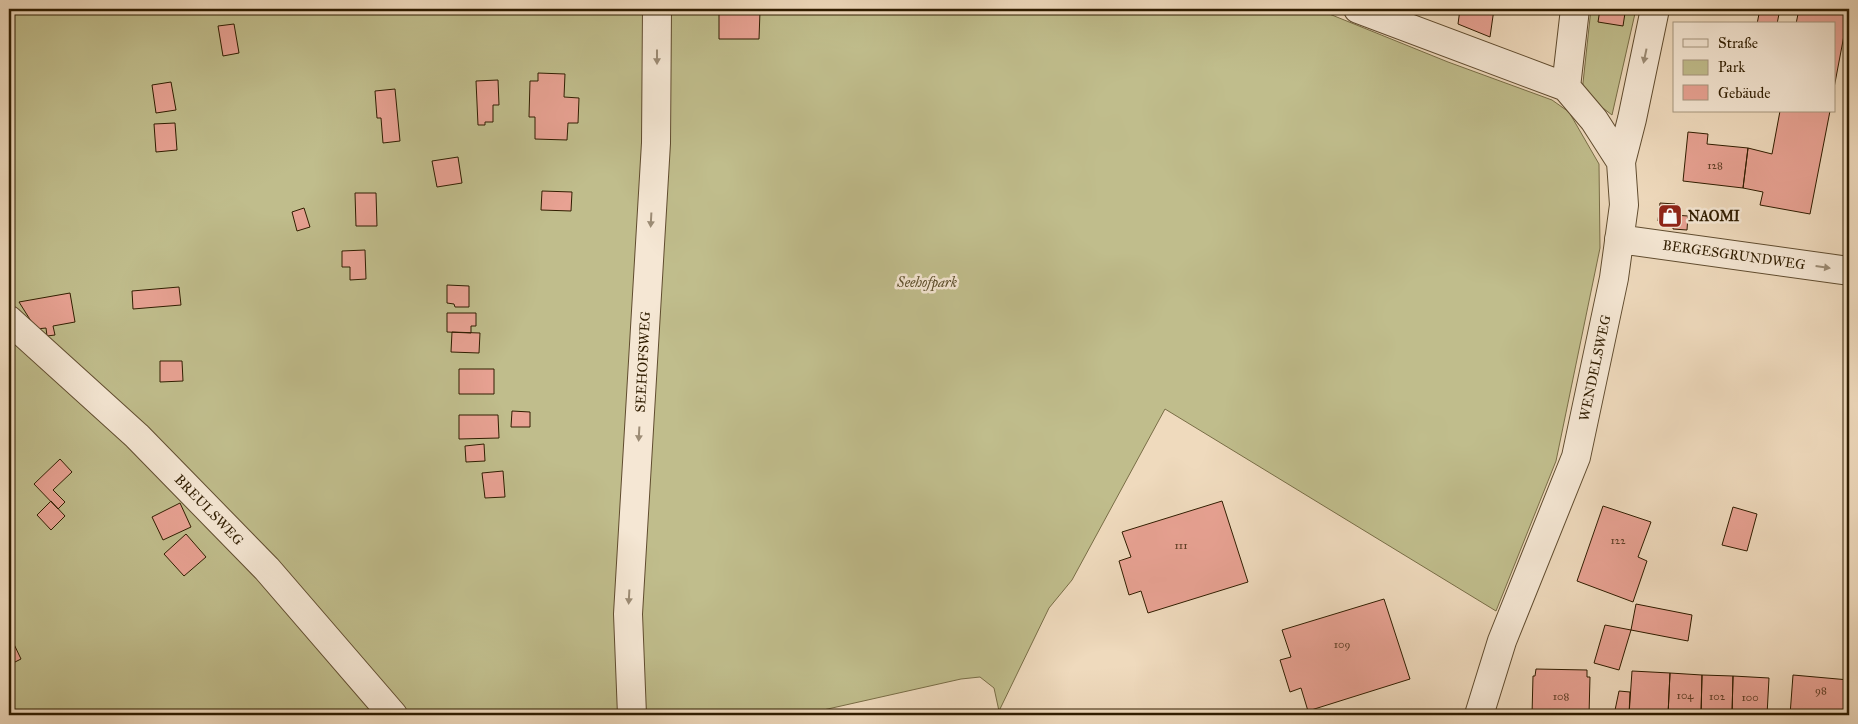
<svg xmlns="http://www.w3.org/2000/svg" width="1858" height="724" font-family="'IM FELL Great Primer',serif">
<rect width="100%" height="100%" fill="#efdabd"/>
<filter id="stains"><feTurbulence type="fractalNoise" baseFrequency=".004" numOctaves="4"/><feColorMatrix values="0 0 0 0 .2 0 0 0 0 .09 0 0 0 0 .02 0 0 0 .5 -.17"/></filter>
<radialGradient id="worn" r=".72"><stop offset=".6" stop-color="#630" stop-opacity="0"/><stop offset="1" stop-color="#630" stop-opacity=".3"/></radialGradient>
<path fill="#c0bd8c" stroke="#786d46" d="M9,9h638l-27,706h-611z
M665,9h652l131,53 104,38 17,12 30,52 1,84 -44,213 -60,150 -331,-202 -93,171 -23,28 -50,103 -5,-23 -14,-11 -19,2 -160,36h-162l-3,-141z
M1591,9h45l-24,106 -30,-23z"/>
<path fill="#e8a293" stroke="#301d00" d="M1460,9h34l-4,28 -32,-13z
M1600,9l25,4 -2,13 -25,-4z
M1760,9h20l-3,15h-20z
M1799,9h50l-15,79v-64h-38z
M719,10l41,1 -1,28h-40z
M234,24l5,29 -16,3 -5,-30z
M538,73l27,1 -1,23 15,1 -1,25h-10l-1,17 -32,-1v-22h-6l1,-36h8z
M498,80l1,25h-6v17h-8v3h-7l-2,-44z
M171,82l5,28 -20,3 -4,-28z
M395,89l5,52 -17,2 -2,-25h-4l-2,-27z
M1780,111h50l-20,103 -50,-9 3,-13 -20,-4 5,-40 24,6z
M175,123l2,27 -21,2 -2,-28z
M1688,132l20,2 -1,10 41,4 -5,40 -60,-7z
M458,157l4,26 -25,4 -5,-26z
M542,191l30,1 -1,19 -30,-1z
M355,193h21l1,33h-21z
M1660,203l15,1 -1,11 14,1 -1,14 -14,-1v-6l-15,-2z
M304,208l6,19 -13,4 -5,-19z
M365,250l1,29 -16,1v-13h-8v-16z
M447,285l22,1v21h-14l-1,-3 -7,-1z
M179,287l2,18 -48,4 -1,-18z
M70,293l5,29 -22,4 2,9 -8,1 -1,-8 -10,1 -17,-27z
M447,313h29v13h-5v7l-24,-1z
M452,332l28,1 -1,20 -28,-1z
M160,361h22l1,20 -23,1z
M459,369h35v25h-35z
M512,411l18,1v15h-19z
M459,415h39l1,23 -40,1z
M484,444l1,17 -19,1 -1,-16z
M60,459l12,13 -19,18 12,12 -7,7 -24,-25z
M503,471l2,26 -20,1 -3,-25z
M51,501l14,15 -14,14 -14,-15z
M1222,501l26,81 -100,31 -7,-22 -12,4 -10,-34 12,-4 -9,-25z
M180,503l11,24 -28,13 -11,-23z
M1603,506l48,16 -13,35 9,4 -14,41 -56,-21z
M1733,507l24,7 -10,37 -25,-6z
M186,534l20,23 -22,19 -20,-22z
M1384,599l26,80 -102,32 -7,-23 -11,4 -10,-32 11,-3 -9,-27z
M1636,604l56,11 -4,26 -57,-11z
M1605,625l26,5 -12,40 -25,-7z
M12,640l9,19 -12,6v-24z
M1536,669l51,1v7h3l-1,38h-57l1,-39h2z
M1632,671l38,2 -2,42h-39z
M1670,673l32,2 -1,40h-33z
M1702,675l31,1 -1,39h-31z
M1793,675l56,5v35h-59z
M1733,676l36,2 -2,37h-35z
M1619,691l11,1 -1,23h-15z
M887,712l1,3h-17z"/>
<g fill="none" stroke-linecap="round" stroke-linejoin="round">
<defs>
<path id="minor" d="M1358,9l208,78 28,33 27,42
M1566,87l9,-78
M1619,239l230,32
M9,320l128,116 130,133 126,146
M632,715l-4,-101 28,-471 1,-134
M1479,715l23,-74 74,-184 38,-179 10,-73 -3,-43 11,-43 23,-110"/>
</defs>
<use href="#minor" stroke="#604c2f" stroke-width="30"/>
<use href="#minor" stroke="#f5e7d4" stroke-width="28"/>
</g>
<defs><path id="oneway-solid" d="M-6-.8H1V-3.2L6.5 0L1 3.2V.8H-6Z" transform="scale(1.25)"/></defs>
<g fill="#9c8c75">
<use href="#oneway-solid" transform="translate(1645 56) rotate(102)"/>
<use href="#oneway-solid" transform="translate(657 57) rotate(90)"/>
<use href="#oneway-solid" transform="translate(651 220) rotate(93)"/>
<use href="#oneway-solid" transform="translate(1823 267) rotate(8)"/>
<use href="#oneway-solid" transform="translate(639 434) rotate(93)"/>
<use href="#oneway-solid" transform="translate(629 597) rotate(93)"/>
</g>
<defs>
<symbol id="shop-square" viewBox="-11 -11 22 22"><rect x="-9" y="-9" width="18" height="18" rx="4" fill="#8f2418" stroke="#f5e7d4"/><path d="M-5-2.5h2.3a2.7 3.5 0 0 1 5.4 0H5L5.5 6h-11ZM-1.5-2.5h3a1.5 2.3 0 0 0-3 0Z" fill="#fff"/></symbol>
</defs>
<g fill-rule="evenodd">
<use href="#shop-square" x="1656" y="202" width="28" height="28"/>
</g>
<g text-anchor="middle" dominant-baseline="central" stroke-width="5" stroke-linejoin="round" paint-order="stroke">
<g font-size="11" fill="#5e3e25">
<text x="1715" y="165">128</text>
<text x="1618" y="540">122</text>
<text x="1181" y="545">111</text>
<text x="1342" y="644">109</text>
<text x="1821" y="690">98</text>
<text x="1685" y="695">104</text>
<text x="1561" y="696">108</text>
<text x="1717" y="696">102</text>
<text x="1750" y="697">100</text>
</g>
<g font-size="14" font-weight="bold" fill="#301d00" stroke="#f5e7d4" text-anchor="start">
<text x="1688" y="216">NAOMI</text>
</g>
<g font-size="14" fill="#301d00" stroke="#f5e7d4">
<text transform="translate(1734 255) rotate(8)">BERGESGRUNDWEG</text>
<text transform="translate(643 362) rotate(-87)">SEEHOFSWEG</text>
<text transform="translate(1595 368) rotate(-78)">WENDELSWEG</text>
<text transform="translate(209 510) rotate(46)">BREULSWEG</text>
</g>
<g font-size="14" font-style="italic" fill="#5b4d2a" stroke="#f5e7d4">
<text x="927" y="282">Seehofpark</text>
</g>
</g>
<rect width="1858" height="724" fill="none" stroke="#efdabd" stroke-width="30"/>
<rect x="10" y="10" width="1838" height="704" fill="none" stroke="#301d00" stroke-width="2.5"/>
<rect x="15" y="15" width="1828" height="694" fill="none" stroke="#301d00"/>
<rect x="1673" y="22" width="162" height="90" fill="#f5e7d4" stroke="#a6967f"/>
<rect x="1683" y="39" width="25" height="8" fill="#f5e7d4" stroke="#a6967f"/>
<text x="1718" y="48" font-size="15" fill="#301d00">Straße</text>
<rect x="1683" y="60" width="25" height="15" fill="#c0bd8c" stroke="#a6967f"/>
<text x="1718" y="72" font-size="15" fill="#301d00">Park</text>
<rect x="1683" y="85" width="25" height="15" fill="#e8a293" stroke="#a6967f"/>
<text x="1718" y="98" font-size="15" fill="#301d00">Gebäude</text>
<rect width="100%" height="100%" filter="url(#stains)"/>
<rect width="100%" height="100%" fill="url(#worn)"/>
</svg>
